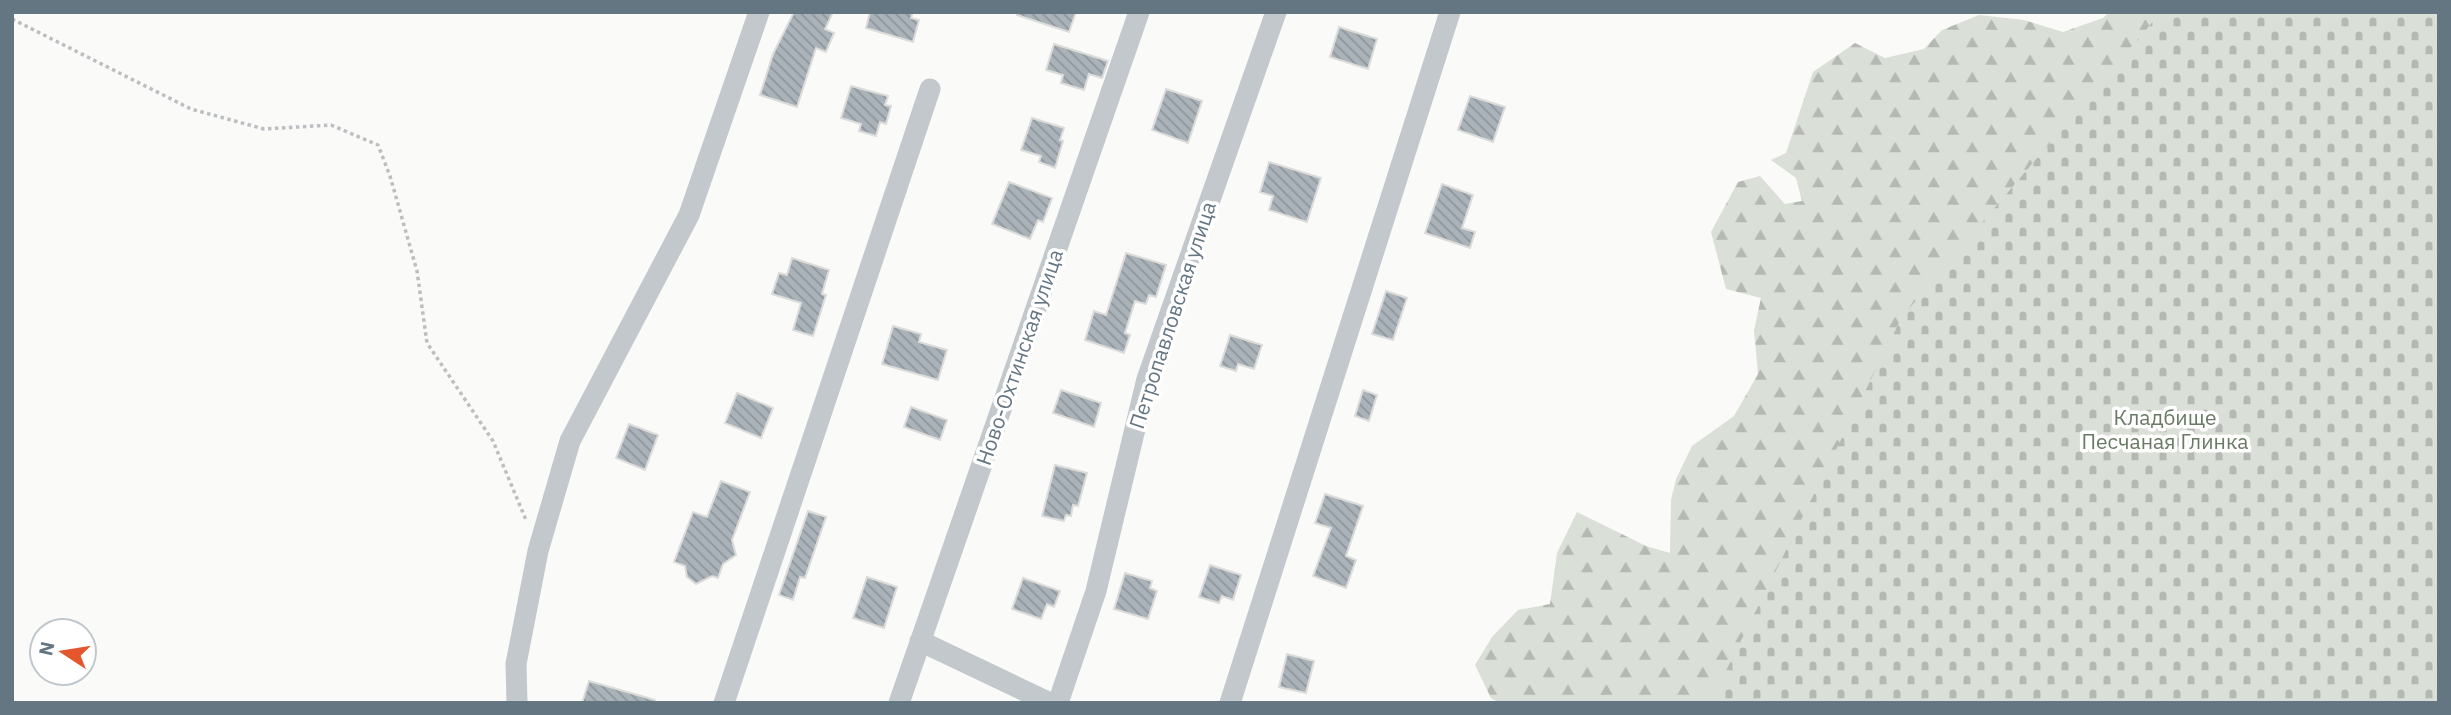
<svg xmlns="http://www.w3.org/2000/svg" width="2451" height="715" font-family="'IBM Plex Sans',sans-serif">
<defs>
<pattern id="forest-firs" width="22" height="20" patternUnits="userSpaceOnUse" patternTransform="scale(1.75)"><rect width="22" height="20" fill="#dadfd7"/><path d="M5 1l3.5 6h-7zM16 11l3.5 6h-7z" fill="#b4b9b4"/></pattern>
<pattern id="cemetery-stones" width="16" height="16" patternUnits="userSpaceOnUse" patternTransform="scale(1.75)"><rect width="16" height="16" fill="#dadfd7"/><path d="M2 7V4a2 2 0 0 1 4 0v3zM10 15v-3a2 2 0 0 1 4 0v3z" fill="#b4b9b4"/></pattern>
<pattern id="building-back-hatch" width="6" height="6" patternUnits="userSpaceOnUse" patternTransform="scale(1.75)"><rect width="6" height="6" fill="#aab3b9"/><path d="M-1 5l2 2M0 0l6 6M5-1l2 2" fill="none" stroke="#8e969c"/></pattern>
</defs>
<rect width="100%" height="100%" fill="#fafaf8"/>
<path fill="url(#forest-firs)" d="M2109,12h330v691h-940l-8,-5 -16,-33 17,-28 26,-27 32,-6 7,-51 20,-41 69,34 24,7 1,-53 5,-21 16,-33 42,-30 24,-42 -4,-44 7,-32 -35,-9 -15,-57 27,-50 22,-6 25,28 17,-3 -6,-23 -25,-18 15,-7 27,-81 42,-29 30,15 39,-9 18,-19 37,-15 45,5 39,12 40,-14z"/>
<path fill="url(#cemetery-stones)" d="M2161,12h278v691h-729l192,-386z"/>
<path fill="url(#building-back-hatch)" stroke="#dcdcda" stroke-width="2" d="M794,12h39l-8,17 9,4 -8,19 -10,-4 -19,59 -37,-12 13,-41z
M870,12h43l-2,6 8,2 -6,22 -47,-14z
M1017,12h59l-7,20 -52,-17z
M1339,27l38,12 -9,30 -38,-12z
M1054,44l54,17 -6,17 -13,-4 -5,16 -23,-7 2,-8 -17,-5z
M851,86l37,10 -3,9 6,1 -5,18 -6,-2 -4,14 -17,-5 2,-7 -20,-6z
M1166,89l36,12 -14,42 -36,-13z
M1470,96l35,11 -12,35 -35,-12z
M1032,118l32,10 -4,12 3,1 -8,27 -16,-6 2,-6 -20,-6z
M1269,162l52,16 -14,44 -38,-12 4,-14 -13,-4z
M1009,182l43,16 -9,24 -5,-2 -8,19 -38,-15z
M1442,184l31,11 -11,33 13,4 -5,16 -45,-15z
M1126,253l40,12 -10,32 -7,-2 -3,9 -11,-3 -10,32 5,2 -6,18 -39,-13 9,-29 12,4z
M792,258l37,12 -7,24 4,1 -13,41 -20,-6 8,-27 -29,-9 7,-21 8,2z
M1386,291l21,7 -14,42 -21,-6z
M893,326l28,8 -2,8 28,8 -9,30 -56,-16z
M1230,335l32,10 -8,24 -16,-5 -2,7 -16,-5z
M1061,390l40,13 -7,24 -41,-14z
M1363,390l14,5 -8,26 -14,-5z
M737,393l36,15 -12,30 -36,-15z
M911,407l36,13 -7,20 -36,-13z
M629,424l29,11 -13,35 -29,-12z
M1055,465l32,8 -9,33 -5,-1 -2,11 -5,-1 -2,6 -22,-5z
M721,481l29,11 -18,48 4,15 -13,9 -5,14 -6,-2 -16,8 -9,-7 -2,-11 -11,-4 19,-50 14,5z
M1325,494l38,12 -17,50 10,4 -10,28 -33,-12 18,-48 -16,-5z
M808,511l18,6 -21,61 -5,-1 -7,23 -14,-5z
M1210,565l31,10 -8,25 -11,-4 -3,7 -20,-6z
M1125,573l27,8 -2,7 7,3 -9,28 -34,-10z
M867,577l30,10 -13,41 -31,-10z
M1023,578l37,13 -6,16 -7,-3 -6,15 -29,-10z
M1287,654l27,7 -8,32 -27,-6z
M589,681l66,19 -1,3h-72z"/>
<g fill="none" stroke-linecap="round" stroke-linejoin="round">
<path stroke="#bbbfc2" stroke-width="3.5" stroke-dasharray="3.5 3.5" stroke-linecap="butt" d="M12,19l179,90 73,20 67,-4 47,20 12,31 27,95 10,72 66,98 33,79"/>
<path stroke="#c3c8cc" stroke-width="21" d="M920,641l130,62
M517,703l-1,-39 22,-113 32,-110 119,-226 70,-203
M724,703l206,-614
M899,703l240,-691
M1058,703l38,-112 51,-212 129,-367
M1230,703l220,-691"/>
</g>
<g text-anchor="middle" dominant-baseline="central" stroke-width="7" stroke-linejoin="round" paint-order="stroke">
<g font-size="21" fill="#657683" stroke="#fff">
<text transform="translate(1172 315) rotate(-72)">Петропавловская улица</text>
<text transform="translate(1019 357) rotate(-71)">Ново-Охтинская улица</text>
</g>
<g font-size="21" fill="#687a64" stroke="#fff">
<text x="2165" y="417">Кладбище<tspan x="2165" dy="24">Песчаная Глинка</tspan></text>
</g>
</g>
<rect width="2451" height="715" fill="none" stroke="#657683" stroke-width="28"/>
<g transform="translate(63 652) rotate(282)"><circle r="33" fill="#ffffff" stroke="#c1c8cd" stroke-width="2"/>
<path d="M0-5L12 26L0 18L-12 26Z" fill="#e4572e"/>
<text y="-10" font-size="19" font-weight="bold" text-anchor="middle" fill="#657683">N</text>
</g>
</svg>
